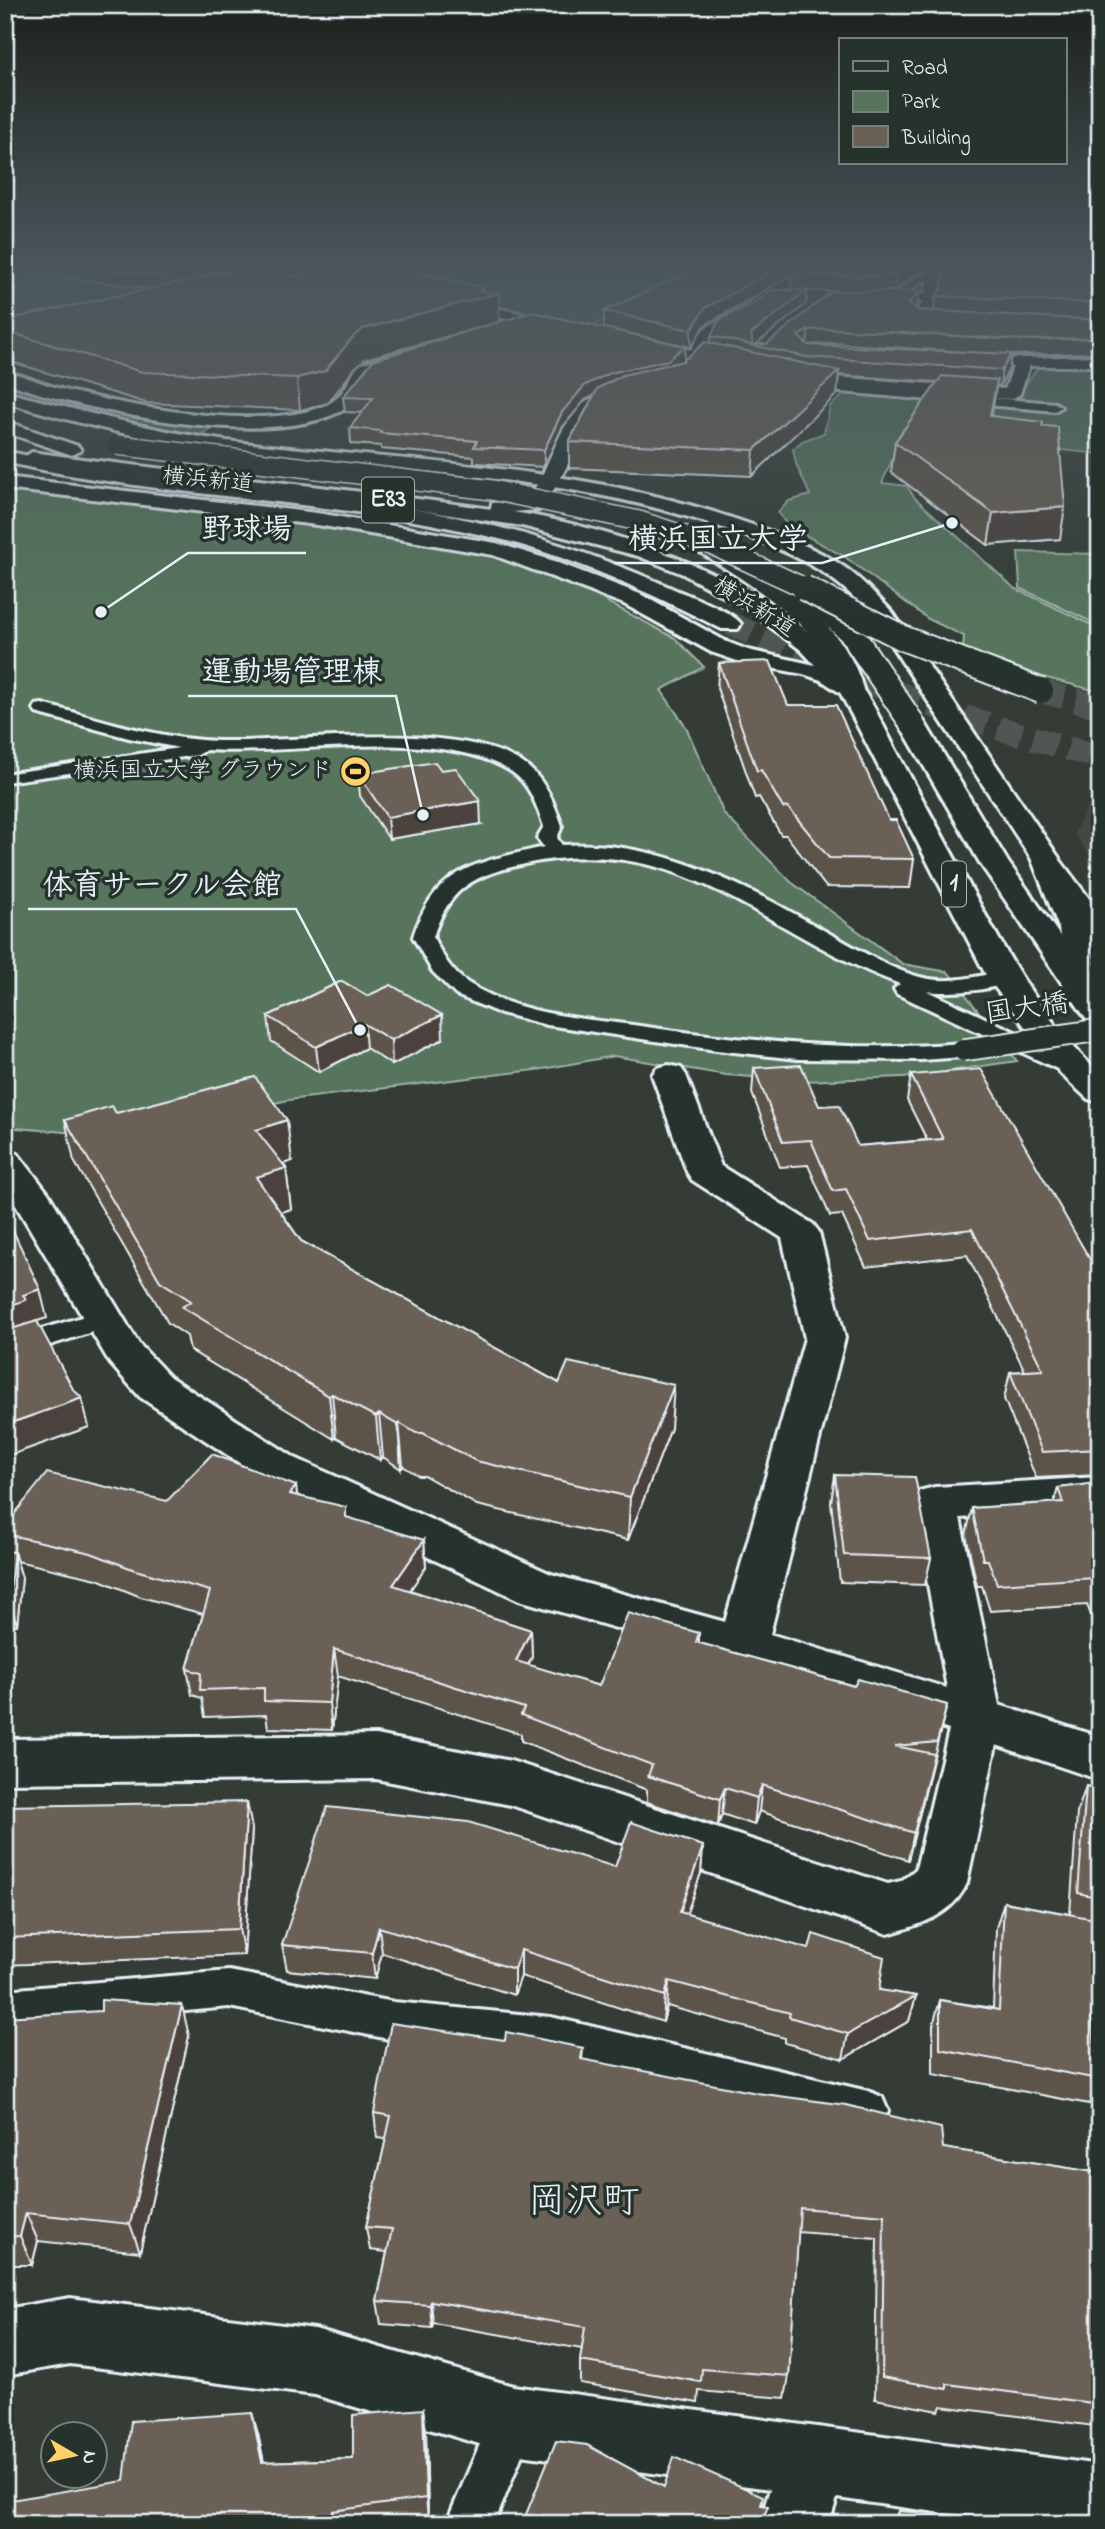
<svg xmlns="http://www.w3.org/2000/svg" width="1105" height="2529" font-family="'Indie Flower','Klee One',sans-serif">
<rect width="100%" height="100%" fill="#343c35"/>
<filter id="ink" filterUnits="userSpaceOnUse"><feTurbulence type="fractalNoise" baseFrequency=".0143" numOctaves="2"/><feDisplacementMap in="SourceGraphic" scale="14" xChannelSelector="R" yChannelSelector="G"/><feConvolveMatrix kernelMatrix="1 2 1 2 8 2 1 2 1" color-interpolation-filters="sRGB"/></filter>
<g filter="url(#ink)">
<path fill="#44473f" d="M1100,797v74l-26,-38 12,-25z"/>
<path fill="#56745c" stroke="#9fb2aa" stroke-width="2" d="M39,263h97l7,33 -138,43v-67z
M292,263h444l-51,25 -101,41z
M1100,364v90l-197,-20 -21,49 25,3 7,11 100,91 86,41v63l-57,-15 -80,-29 1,-12 -36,-17 -83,-62 -58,-32 -9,-13 11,-11 21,-6 -14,-31 -3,-15 9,-8 22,-8 6,-27 14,-11 -47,-8 31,-2 188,12 24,-32z
M5,381l110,28 110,12 -27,15 -67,-11 -126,-36z
M5,488l410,50 69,16 48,14 64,28 79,42 29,29 -43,23 25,37 38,87 67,68 112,82 45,8 69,89 -69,10 3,4 -147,6 -78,-6 -112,-19 -71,13 -255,31 -164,37 -119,-10z
M1018,552l82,2v72l-80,-38z"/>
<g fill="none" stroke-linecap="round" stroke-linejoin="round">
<path stroke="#4f5752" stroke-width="24" stroke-dasharray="24 12" stroke-linecap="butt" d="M730,624c120,54 242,100 370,133
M1041,691l59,16"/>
<defs>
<path id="service" d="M935,272l3,5 -17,5 -22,17 -8,-2 24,-19z
M804,377l27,8 224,18 6,4 -6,4 -225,-20 -30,-9v-4z
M42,704c59,15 115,35 177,37 78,2 247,-23 309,26 18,15 27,38 34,59l-5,12 5,7c99,-6 186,42 270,90 30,16 63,38 97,44 25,4 50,-3 74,-8l8,1 3,5c-10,14 -70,17 -87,14l155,72 3,5 -11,7 -8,-2 -169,-79 -3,-5 6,-5c-141,-52 -218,-158 -384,-118 -47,11 -68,25 -83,71 9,18 18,35 35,46 48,31 110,35 165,42 110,16 218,27 330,18l11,7 -11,7 -42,3 -123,-1 -82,-9 -169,-25 -50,-13 -41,-17 -24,-24 -19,-34c23,-72 65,-74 131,-90l-7,-9 7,-12c-7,-19 -14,-42 -32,-54 -73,-47 -220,-16 -306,-22l-8,5 -193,27v-8l6,-1 168,-25 -50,-10 -93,-25 -2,-4 2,-4z
M105,1310l10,3 4,6 -4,6 -110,34v-19z
M229,1971l165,31 157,15 317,74 14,6 6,14 -6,14 -14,6 -317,-76 -157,-15 -165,-33 -224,21v-38z
M513,2397l16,7 7,16 -42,104h-48l51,-120z"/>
<path id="minor" d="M32,263l-2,3 -25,6v-8z
M178,263h23l-10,5 72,20 -7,4 -86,-21v-6z
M275,263h25l72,19 -7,4z
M817,263h16l-17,14 -31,13 -31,23 -37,20 -6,6 -6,14 99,22 201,14 8,-22 -22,-2v-6l109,-3v10h-71l-9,28 -8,5 -208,-14 -102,-23 -12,14 -6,2 -8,-5 11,-14 -60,-14 -3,-3 8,-5 59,13 5,-13 11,-10 37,-20 31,-23z
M930,263h14l-7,41 -13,16 -85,34h-12v-6l87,-34 9,-12 -56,-1 -7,-4 7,-4 58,1z
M448,297l123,28 3,3 -8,5 -123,-29 -2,-3z
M418,346l8,5 -2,3 -54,17c-7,13 -14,32 -27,39 -76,41 -260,1 -338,-28v-11c24,6 47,17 72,22 61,15 196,40 253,10 14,-7 20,-26 28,-38z
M631,387l6,1 2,4 -2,4c-69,17 -49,41 -81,90h-14l-3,-4c13,-26 24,-65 49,-82 12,-8 29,-10 43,-13z
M5,477l312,36 179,30 55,17 89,34 87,48 21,8 89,20 26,19 -3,5h-18l-21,-14 -18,-6 -60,-11 -32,-11 -87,-48 -131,-49 -176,-30 -312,-36z
M1050,857l10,3 40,53v30l-11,-3 -53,-74 4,-6z
M669,1065l12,3 5,7 35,91 92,58 6,8 26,106 -75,296 177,54 -34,-185 6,-12 16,-4 165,-10v32l-140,9 39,187 101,32v43l-104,-35 -29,138c-15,33 -46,41 -79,51l-377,-129 -135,-26 -371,4v-44l371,-4 135,26 377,123 13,-3 15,-12 33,-139 -118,-40 -312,-90 -254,-120 -125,-83 -30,-34 -105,-176v-36l13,3 30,39 91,151 31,33 125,81 256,116 174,48 80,-284 -23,-100 -90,-58 -5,-8 -35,-97 5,-7z
M70,2298l245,31 198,57 587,79v59h-79l-184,-26 -8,26h-70l11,-35 -257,-35 -198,-59 -245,-31 -65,11v-66z"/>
<path id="tertiary" d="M5,392c74,18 146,39 222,49 169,21 342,22 505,77 39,13 81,27 115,51 17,13 32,29 46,44l166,245 30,70 11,66 -5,7 -11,3 -11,-3 -5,-7 -9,-66 -28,-70 -155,-236c-13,-16 -28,-32 -45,-44 -33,-24 -73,-38 -111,-51 -158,-54 -327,-55 -492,-75 -76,-10 -150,-28 -223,-50z
M685,528c16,4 32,17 46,26 54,34 115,71 132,135l-3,5h-18c-10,-15 -10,-33 -22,-48 -38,-46 -93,-76 -142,-108l-3,-4 3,-4z"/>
<path id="trunk" d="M5,421l73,25 3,4 -9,5 -67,-23z
M32,452c153,22 306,34 459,57l1,-6 34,-3 16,-22 7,-2 10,6 -20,28 -26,2c113,18 280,77 348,175 14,19 24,43 36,65 25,46 50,93 76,140 35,65 72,131 127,182v28l-12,-3 -26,-24 -75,-98 -147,-285 -39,-42 -54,-41 -64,-35 -45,-18 -116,-30 -116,-18 -242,-25 -139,-21 -2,-4z
M773,574c21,5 84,50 97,69l-4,5h-16l-20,-19 -65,-44 -3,-5z
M912,715l9,3 4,5 83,139 92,131v33l-11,-3 -109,-160 -81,-140 4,-5z"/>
<path id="motorway" d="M5,451c61,13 121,24 183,32 82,9 165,14 247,30 84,16 163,42 241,77 16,7 56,21 65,34l-3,5h-16c-74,-37 -150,-73 -231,-92 -159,-39 -325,-38 -486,-75z"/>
</defs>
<use href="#service" stroke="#e8f1f8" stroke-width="6"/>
<use href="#minor" stroke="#e8f1f8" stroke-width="6"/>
<use href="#tertiary" stroke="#e8f1f8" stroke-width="6"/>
<use href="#trunk" stroke="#e8f1f8" stroke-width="6"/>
<use href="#motorway" stroke="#e8f1f8" stroke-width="6"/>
<use href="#service" fill="#26332d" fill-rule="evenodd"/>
<use href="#minor" fill="#26332d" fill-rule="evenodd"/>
<use href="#tertiary" fill="#26332d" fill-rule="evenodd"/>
<use href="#trunk" fill="#26332d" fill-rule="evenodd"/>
<use href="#motorway" fill="#26332d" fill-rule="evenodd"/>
<defs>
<path id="service-bridge" d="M963,1050l137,-20"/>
<path id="trunk-bridge-far1" d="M117,445l375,45 147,31 71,23"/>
<path id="trunk-bridge" d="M858,643l54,80"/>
<path id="motorway-bridge-far1" d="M710,544l97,45"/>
<path id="motorway-bridge" d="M804,588l101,51 136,52"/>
</defs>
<use href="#service-bridge" stroke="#e8f1f8" stroke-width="25" stroke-linecap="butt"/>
<use href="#trunk-bridge-far1" stroke="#e8f1f8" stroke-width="22" stroke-linecap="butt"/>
<use href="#trunk-bridge" stroke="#e8f1f8" stroke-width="28" stroke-linecap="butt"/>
<use href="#motorway-bridge-far1" stroke="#e8f1f8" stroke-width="22" stroke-linecap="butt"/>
<use href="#motorway-bridge" stroke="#e8f1f8" stroke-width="28" stroke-linecap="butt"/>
<use href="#service-bridge" stroke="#26332d" stroke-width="21"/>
<use href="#trunk-bridge-far1" stroke="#26332d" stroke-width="19"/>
<use href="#trunk-bridge" stroke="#26332d" stroke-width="24"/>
<use href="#motorway-bridge-far1" stroke="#26332d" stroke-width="19"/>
<use href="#motorway-bridge" stroke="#26332d" stroke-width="24"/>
</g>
<path fill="#5c534a" stroke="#e8f1f8" stroke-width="2" fill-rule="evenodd" d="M21,263h157l20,15 24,-5 -23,-6 -1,-4h64l-24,7 56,7 205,16v29l-134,37 -10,9 -27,35 -28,7 -154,-7 -141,-43v-40l146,-31 -129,-18z
M710,263h218l-2,9 -13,4 -18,15h24l-2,14 -2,3 4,2 15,1 2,-15 6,-7 3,-22 -1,-4h156v90l-89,2 -2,14 -9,17h-4l-5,31 51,9 18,113 -72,6 -97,-73 4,-30 43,-60 -99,-7 -2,19 -85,82 -183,-8v-26l25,-47 -9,5 -23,28 -18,39 -70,-4v-6l-93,-8v-3l-30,-2 -1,-16 12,-15 -17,-1 -2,-15 342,-51 -1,14 26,-17 1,-7 80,-46 1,-15 5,-3 -92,53 -14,22 -87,-19v-17zM807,291h25l-65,53h-11l50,-40zM833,343l146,10 -171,-8z
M719,663l69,42 101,115 25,39 -4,29 -84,-1 -40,-52h-5l-22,-38 -4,1 -38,-110z
M358,774l123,50 -92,15 -29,-43z
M342,981l101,58 -51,26 -26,-17 -47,24 -48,-31 -3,-25z
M754,1068l65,38 39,40 69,-6 -20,-40 4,-25 189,202v198l-64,3 -32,-79 6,-27 15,-1 -58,-116 -101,12 -24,-52 -12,1 -22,-51 -28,2 -28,-74z
M116,1113l176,48 -9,3 3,4 5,41 -10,3 20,29 258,142 112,45 -43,112 -151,-35 -52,-29h-6l-16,-10 -2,3 -18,-12 -3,3 -44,-23 -2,2 -144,-89 -3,-14 -19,-13 -94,-162 -9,-41z
M835,1475l96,83 -6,27 -85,-3 -9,-80z
M1100,1483v153l-13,-31 -97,6 -8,-25h-5l-11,-51 6,-27 82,-5 4,-15z
M296,1486l1,9 50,23 77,22 2,27 -16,23 121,40 1,27 -4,8 71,21 100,-53v10l155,43 93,19 -39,155 -149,-49 -5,14 -32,-11 -4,12 -71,-24v-12l-126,-49v-7l-183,-58 -6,54 -64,-2 -2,-13 -61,2 -3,-19 -10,-3 -5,-26 16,-55 -62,-17 -44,-18 -80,-18 5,17 -5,47h-12v-99l162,-25z
M1086,1786l14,3v238l-5,13 3,39 -9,25 -156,-30v-49l7,-25 53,8 3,-80 8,-26 66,12 7,-101z
M5,1806l247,23 -8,126 -239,10z
M703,1846l-2,27 -15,41 193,76 37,6 -7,25 -66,38 -58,-16v-5l-118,-32 -4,16 -142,-46 -7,19 -132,-42 -7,26 -88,-9 -5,-25z
M5,2017l184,19 -49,216 -102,-11 -6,24h-27z
M505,2040l78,8 -1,12 361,88 157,25v242l-6,11 -153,-20 -2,5 -64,-12 2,-161 -79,-6 -9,144 -4,22 -86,-7 -1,12 -118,-20v-22l2,-12 -149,-26 -1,5 -51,-4 -4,-23 10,-49 -17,-2 -4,-23 20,-88 -9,-1 -3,-25z
M423,2409l3,22 2,87 -38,6h-385l119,-43 128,-68 6,21 6,28 89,-3z
M898,2511l137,13h-142z"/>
<path fill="#4b433c" stroke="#e8f1f8" stroke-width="2" d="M223,263h39l-38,11z
M787,263h25l-107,62 -14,22v-17l14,-22z
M912,263h16l-2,9 -13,4 -19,15 2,-15z
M197,268l1,13 -34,9 -2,-13z
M483,287v10l16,-4v29l-134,37 -10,9 -27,35 -28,7 -3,-32 66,-49 116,-38z
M807,290l-1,14 -52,42 -3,-1v-11z
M919,291l-2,14 -10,13 2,-14z
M808,330l-1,14 -9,-8z
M685,346l-1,15 -74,27 -25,12 -23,28 -18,39v-17l18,-38 23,-27 25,-12z
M1011,354l-2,15 -9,17 2,-16z
M839,371l-2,23 -85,82 2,-26z
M997,380l-4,28 -8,37 5,-29z
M1065,507l-5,32 -72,6 5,-32z
M480,801l1,23 -92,15 -2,-22z
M442,1015l1,24 -51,26 -1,-25z
M364,1024l2,24 -47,24 -3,-25z
M287,1120l5,41 -30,10 -6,-41z
M286,1168l5,41 -29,9 -6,-41z
M40,1289l7,29 -16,5 -26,15v-31l18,-12z
M674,1385l-3,43 -43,112 2,-43z
M332,1394l4,43 -2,2 -5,-43z
M82,1398l7,29 -84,30v-32z
M379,1414l4,43 -3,3 -4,-43z
M399,1423l4,43 -2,3 -3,-44z
M296,1486l3,27 -9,-19z
M424,1540l2,27 -31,45 -2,-27z
M14,1552l8,26 -5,47 -8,-26z
M531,1630l1,27 -16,31v-27z
M334,1649l4,27 -6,54 -3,-27z
M934,1754l-6,27 -20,79 6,-27z
M762,1785l-3,26 -5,14 3,-27z
M725,1788l-3,26 -4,12 2,-27z
M247,1802l5,27 -8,126 -5,-26z
M703,1846l-2,27 -23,65 2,-26z
M379,1927l3,26 -7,26 -3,-26z
M521,1950v26l-7,19v-26z
M669,1981l-2,25 -4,16 2,-26z
M916,1996l-7,25 -66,38 5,-25z
M182,2005l7,31 -49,216 -10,-28z
M26,2213l12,28 -6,24 -12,-29z
M431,2301l2,22 -1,5 -2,-23z
M5,2383l10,19 -10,68z
M423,2409l3,22 2,87 -2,-20z
M252,2413l6,21 10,49 -6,-21z
M333,2511l3,13h-5v-1z"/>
<path fill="#6b6056" stroke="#e8f1f8" stroke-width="2" d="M60,263h118l19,5 -35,9z
M710,263h77l-82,45 -14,22 -87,-19z
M812,263h100l-16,13 -104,-1z
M1092,263h8v40l-164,-7 6,-7 3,-23 145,5 2,-2z
M252,267l42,10 26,-8 101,5 62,13 -4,4 20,2 -136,36 -10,8 -28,34 -28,7 -155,-6 -137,-41v-11z
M772,290h35l-56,44 2,11 14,-1 65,-53h87l-10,13 10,6 181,10v18l-76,2 -189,-11 -27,1 -10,6 10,9 203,9 -9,16 -196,-13 -95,-21 8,-16 33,-16z
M532,312l153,34 -17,14 -58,13 -25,12 -23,27 -18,38 -70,-3 3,-6 -97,-8 1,-2 -31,-3 23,-30 -30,-1 30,-37z
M705,342l134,29 -85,79 -185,-8 29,-54 25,-13 60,-14z
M942,376l55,4 -7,36 53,6 -1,4 16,1 7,80 -72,6 -98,-71z
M770,661l18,44h48l53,115h7l18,39 -85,-1 -41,-51 -5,1 -22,-38 -4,1 -38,-108z
M435,762l6,8 15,-2 24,33 -93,16 -29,-43z
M342,981l25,15 24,-11 51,30 -51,25 -27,-16 -48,23 -48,-31z
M801,1065l18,41 20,-1 19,41 85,-7 -32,-64 70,-6 119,208v172l-58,3 -32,-80 33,-2 -71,-141 -102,12 -24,-52 -13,2 -22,-51 -28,2 -29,-74z
M255,1077l32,43 -31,10 30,38 -30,9 45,64 258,142 9,-21 106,23 -44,112 -154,-36 -53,-28h-7l-17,-10 -1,2 -19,-11 -3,3 -44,-23 -3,2 -147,-89 9,-6 -31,-20 -95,-161 47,-14 4,7z
M5,1213l35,76 -17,6 3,5 -21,7z
M37,1321l36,68 9,9 -77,27v-94z
M212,1454l84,32 -6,8 56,13v10l78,23 -31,45 138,45 -15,31 83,25 29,-73 71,20 -3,9 158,44 4,-7 89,26 -10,37 -42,4 39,8 -20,79 -152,-48 -5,13 -32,-10 -5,11 -72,-23 4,-11 -131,-50 3,-7 -190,-59 -5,54 -65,-2v-13l-64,2 1,-17 -14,-4 23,-78 -75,-21 -44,-17 -86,-19v-8l42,-53 120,28z
M835,1475l80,2 16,81 -87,-3z
M1100,1483v106l-5,-11 -98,6 -9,-24h-5l-11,-52 91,-6 -5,-14z
M5,1551l9,1 -5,47h-4z
M1086,1786l14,3v109l-22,-5z
M247,1802l-8,127 -234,9v-132z
M327,1807l141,15 147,45 16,-45 72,24 -23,66 129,37 4,-15 71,23 -5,33 37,6 -68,38 -59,-17 1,-4 -121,-32 -4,15 -144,-46 -7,19 -135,-42 -7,26 -90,-8z
M1004,1902l96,18v96l-8,-2 6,65 -158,-30v-49l59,10z
M101,2000l81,5 -52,219 -104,-11 -6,23 -15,1v-220l96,-6z
M391,2023l114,17 1,-8 77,16 -2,11 176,34 89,12 95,23 2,20 157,25v231l-153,-20v5l-65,-12 2,-162 -84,-7 -11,168 -87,-7 -1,13 -121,-21 5,-34 -154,-26 -1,4 -53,-4 15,-72 -26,-2 25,-111 -17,-3z
M423,2409l3,89 -93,13 -2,12 -10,1h-316v-23l119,-20 7,-60 121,-8 10,49 91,-3v-44z
M556,2441l31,4 77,42 10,-30 89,39 -2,9 7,1 -7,18h-239z
M898,2511l137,9v4h-137z"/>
</g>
<linearGradient id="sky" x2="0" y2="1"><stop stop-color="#1d211d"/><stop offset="0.43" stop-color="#4a565c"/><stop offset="1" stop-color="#4a565c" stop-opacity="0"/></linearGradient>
<rect width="1105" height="617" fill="url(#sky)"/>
<defs>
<symbol id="stadium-disc" viewBox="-11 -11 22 22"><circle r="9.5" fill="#ffd166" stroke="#26332d"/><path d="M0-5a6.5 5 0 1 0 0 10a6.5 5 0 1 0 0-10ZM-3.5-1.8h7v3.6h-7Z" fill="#111"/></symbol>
</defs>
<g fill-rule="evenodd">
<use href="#stadium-disc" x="338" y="754" width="35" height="35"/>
</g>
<g text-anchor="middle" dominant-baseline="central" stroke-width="7" stroke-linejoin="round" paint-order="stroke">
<g font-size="23" fill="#e8f1f8" stroke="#26332d">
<text transform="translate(208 481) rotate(6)">横浜新道</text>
<text transform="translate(754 608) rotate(32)">横浜新道</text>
</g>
<g font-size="23" fill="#e8f1f8" stroke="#26332d" text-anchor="end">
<text x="332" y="771">横浜国立大学 グラウンド</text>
</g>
<g fill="#26332d" stroke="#aeb8bb" stroke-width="2">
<rect x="362" y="477.5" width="52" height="45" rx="5"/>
<rect x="942" y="861.5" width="24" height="45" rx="5"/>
</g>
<g font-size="26" font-weight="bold" fill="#e8f1f8">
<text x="388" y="500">E83</text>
<text x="954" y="884">1</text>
</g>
<g font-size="28" fill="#e8f1f8" stroke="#26332d">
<text transform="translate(1027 1010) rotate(-8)">国大橋</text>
</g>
<g font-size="37" fill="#e8f1f8" stroke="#26332d">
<text x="584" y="2203">岡沢町</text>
</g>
</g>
<path fill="none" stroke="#e8f1f8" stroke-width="2.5" d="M101 612L188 553H306M952 523L822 563H614M423 815L396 696H188M360 1030L296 909H28"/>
<g fill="#e8f1f8" stroke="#26332d" stroke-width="2.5">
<circle cx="101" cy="612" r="7"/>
<circle cx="952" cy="523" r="7"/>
<circle cx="423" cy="815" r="7"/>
<circle cx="360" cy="1030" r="7"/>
</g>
<g font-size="30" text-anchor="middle" font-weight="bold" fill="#e8f1f8" stroke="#26332d" stroke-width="7" stroke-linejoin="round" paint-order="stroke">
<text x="247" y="538">野球場</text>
<text x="718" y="548">横浜国立大学</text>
<text x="292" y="681">運動場管理棟</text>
<text x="162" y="894">体育サークル会館</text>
</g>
<rect width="1105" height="2529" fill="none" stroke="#26332d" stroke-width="28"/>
<rect x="14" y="14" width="1077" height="2501" fill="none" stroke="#e8f1f8" stroke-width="2.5" filter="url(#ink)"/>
<rect x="839" y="38" width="228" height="126" fill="#26332d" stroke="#747f7e" stroke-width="2"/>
<rect x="853" y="61" width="35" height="10" fill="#26332d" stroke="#747f7e" stroke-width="2"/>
<text x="902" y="74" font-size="21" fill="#e8f1f8">Road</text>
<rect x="853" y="91" width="35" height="21" fill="#56745c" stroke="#747f7e" stroke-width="2"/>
<text x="902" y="108" font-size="21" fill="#e8f1f8">Park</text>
<rect x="853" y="126" width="35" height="21" fill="#6b6056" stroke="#747f7e" stroke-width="2"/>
<text x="902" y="144" font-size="21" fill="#e8f1f8">Building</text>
<g transform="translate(74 2455) rotate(99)"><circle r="33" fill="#26332d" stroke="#747f7e" stroke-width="2"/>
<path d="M0-5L12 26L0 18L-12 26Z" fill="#ffd166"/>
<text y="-10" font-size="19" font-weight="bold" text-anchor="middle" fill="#e8f1f8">N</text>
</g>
</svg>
